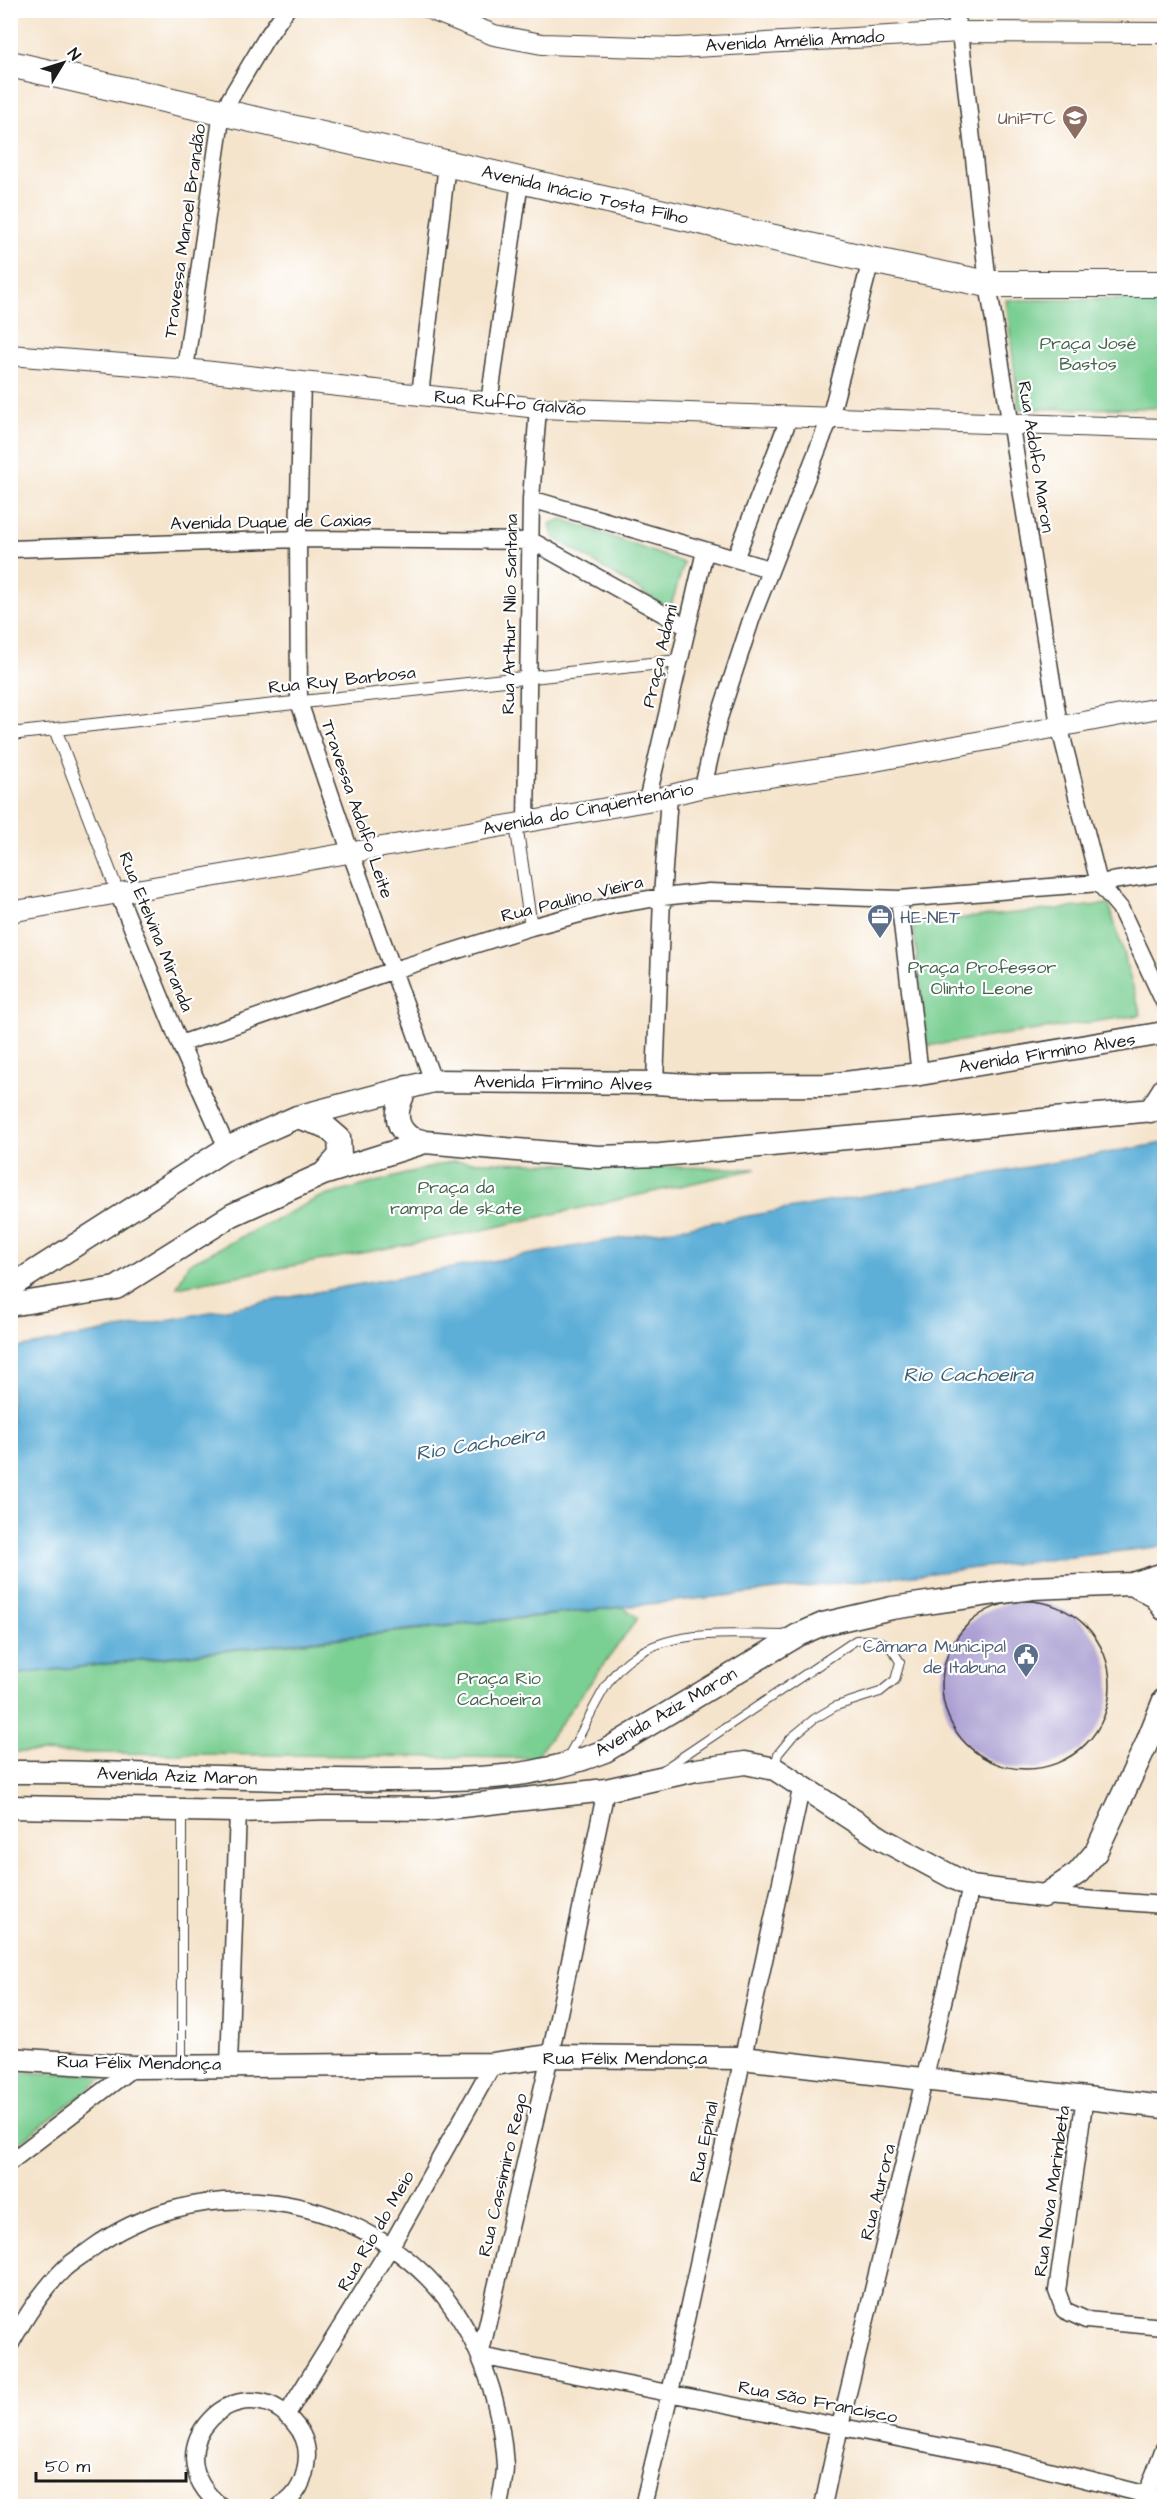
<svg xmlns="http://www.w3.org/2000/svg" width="1175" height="2517" font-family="'Architects Daughter',sans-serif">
<rect width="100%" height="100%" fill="#fff"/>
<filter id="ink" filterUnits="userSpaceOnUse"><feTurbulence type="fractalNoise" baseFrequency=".0167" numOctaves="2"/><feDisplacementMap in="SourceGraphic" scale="12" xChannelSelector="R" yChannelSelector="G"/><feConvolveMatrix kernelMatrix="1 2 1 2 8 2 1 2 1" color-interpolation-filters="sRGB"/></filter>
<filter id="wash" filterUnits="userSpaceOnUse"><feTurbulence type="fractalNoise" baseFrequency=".008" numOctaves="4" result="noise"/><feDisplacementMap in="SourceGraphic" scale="24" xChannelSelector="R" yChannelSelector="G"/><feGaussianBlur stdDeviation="1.35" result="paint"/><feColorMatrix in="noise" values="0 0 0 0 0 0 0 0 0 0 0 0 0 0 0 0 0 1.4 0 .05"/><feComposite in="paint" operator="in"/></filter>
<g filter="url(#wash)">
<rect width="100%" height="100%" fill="#f5e4cc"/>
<path fill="#7acf93" stroke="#4b7658" stroke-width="1.5" d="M1164,299v109l-145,1 -13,-109z
M562,519l122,44 -14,46 -117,-72 -3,-13z
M1109,904l32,111 -214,31 -14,-123z
M453,1161l303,8 -287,64 -292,54 11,-23 130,-66z
M623,1607l15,11 -103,140 -524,-6 -1,-77z
M11,2072l96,3 -96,74z"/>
<path fill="#5dafd8" stroke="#3c667a" stroke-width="1.5" d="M1164,1143v403c-384,47 -769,82 -1153,129v-326l333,-62z"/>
<g id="blocks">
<path fill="#aa9fd2" d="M942 1685a84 84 0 1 1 168 0a84 84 0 1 1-168 0Z"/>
</g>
</g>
<g filter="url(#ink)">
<use href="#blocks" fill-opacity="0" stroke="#3d3a36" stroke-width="1.5"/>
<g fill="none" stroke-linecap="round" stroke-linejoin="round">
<defs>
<path id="service" d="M566,1759c16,-24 26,-52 42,-76 38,-59 118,-48 178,-48
M664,1769l192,-129c25,-1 32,0 44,22l-5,18 -15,12 -44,14 -22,13 -22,18 -14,17 -3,13
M182,1810v254"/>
<path id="pedestrian" d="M55,729l63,164
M10,734l668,-73
M516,824l15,103"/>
<path id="minor" d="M954,10l6,22 28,252 71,441 40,158 21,25 44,94
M185,369l37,-257 43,-72 21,-30
M302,382l-4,157 1,163 51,149 83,230
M420,395l27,-231
M489,403l31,-222
M531,499l238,70
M10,549l288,-10 234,2 155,86
M735,559l54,-141
M703,787l16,-69 33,-101 78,-199 41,-158
M647,801l58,-250
M526,822l5,-323 7,-91
M118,893l62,151 47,104
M899,899l21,175
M180,1044l214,-74 137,-43 82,-22 49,-8 47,-5 190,7 200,-16 65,-10
M655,1083l7,-186 7,-101
M1044,1896l120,9
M229,2065l9,-254
M1085,2097l-28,194 7,19 22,10 78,7
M10,2162l124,-95
M10,2345c15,-28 32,-55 55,-77 8,-7 18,-13 26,-19 102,-75 246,-61 336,28 49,49 74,121 78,189 0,13 -4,28 -6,40
M480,2356l525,103 142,36 17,8
M480,2356l70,-300 56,-266
M287,2414l104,-168 102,-182
M221,2506c-73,-56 20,-147 73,-83 8,9 13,21 13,33 -1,20 -8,40 -27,50
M643,2506l27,-113 132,-608
M823,2506l17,-80 131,-539
M1142,2506l22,-58"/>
<path id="tertiary" d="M432,10l62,25 48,9 135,4 283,-16 204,1
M10,355l175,14 353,39 626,21
M10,912l637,-111 56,-14 172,-26 289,-54"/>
<path id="secondary" d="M407,1087c-8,15 -16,34 0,48 4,4 13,5 18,7
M1150,1111l14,-22
M297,1117l28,9 14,12 1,17 -17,19
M10,1287l217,-139 70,-31 136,-36 222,2 52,3 121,-1 92,-11 244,-41
M10,1305l106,-17 116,-73 91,-41 102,-32 173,15 62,-2 504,-46
M1132,1584l24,13 8,12
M10,1772c125,-1 250,10 375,8 80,-1 143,2 220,-29l193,-116 25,-11 69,-16 140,-20 100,-4 32,-10
M10,1807l228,4 91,-3 106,1 171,-19 90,-20 49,-7 30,6 107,70 89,48 73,9 34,-23 18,-21 50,-107 18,-45
M10,2059l124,8 359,-3 57,-8 192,2 422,49"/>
<path id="primary" d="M10,64l861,196 117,24h176"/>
</defs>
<use href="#service" stroke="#3d3a36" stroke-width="10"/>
<use href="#pedestrian" stroke="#3d3a36" stroke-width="14"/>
<use href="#minor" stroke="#3d3a36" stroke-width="19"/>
<use href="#tertiary" stroke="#3d3a36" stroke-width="22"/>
<use href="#secondary" stroke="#3d3a36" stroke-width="25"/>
<use href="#primary" stroke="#3d3a36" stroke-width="28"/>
<use href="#service" stroke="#fff" stroke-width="8"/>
<use href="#pedestrian" stroke="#fff" stroke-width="12"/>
<use href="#minor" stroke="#fff" stroke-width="16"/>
<use href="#tertiary" stroke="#fff" stroke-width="20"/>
<use href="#secondary" stroke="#fff" stroke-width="22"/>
<use href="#primary" stroke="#fff" stroke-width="26"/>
</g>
</g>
<defs>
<symbol id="university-pin" viewBox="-11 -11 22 30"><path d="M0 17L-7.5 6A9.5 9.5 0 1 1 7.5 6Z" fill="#8d6e63" stroke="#fff"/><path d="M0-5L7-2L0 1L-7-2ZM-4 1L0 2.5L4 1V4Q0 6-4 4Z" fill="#fff"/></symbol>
<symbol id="office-pin" viewBox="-11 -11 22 30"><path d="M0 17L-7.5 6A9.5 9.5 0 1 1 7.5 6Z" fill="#5c6f8a" stroke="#fff"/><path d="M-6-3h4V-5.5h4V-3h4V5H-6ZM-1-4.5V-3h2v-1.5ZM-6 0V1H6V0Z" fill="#fff"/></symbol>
<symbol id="civic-pin" viewBox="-11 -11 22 30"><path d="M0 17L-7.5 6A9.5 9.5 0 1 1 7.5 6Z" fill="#5c6f8a" stroke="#fff"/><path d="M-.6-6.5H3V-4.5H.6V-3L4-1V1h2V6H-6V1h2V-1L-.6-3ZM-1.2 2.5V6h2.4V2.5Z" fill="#fff"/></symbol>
</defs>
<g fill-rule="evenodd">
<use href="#university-pin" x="1060" y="103" width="30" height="40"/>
<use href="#office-pin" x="865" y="902" width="30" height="40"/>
<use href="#civic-pin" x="1011" y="1641" width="30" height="40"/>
</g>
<g text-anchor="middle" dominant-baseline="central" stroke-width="4.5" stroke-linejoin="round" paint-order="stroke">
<g font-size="18" fill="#1c1c1c" stroke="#fff">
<text transform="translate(795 41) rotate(-3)">Avenida Amélia Amado</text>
<text transform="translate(585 195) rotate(13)">Avenida Inácio Tosta Filho</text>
<text transform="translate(185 231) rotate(-82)">Travessa Manoel Brandão</text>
<text transform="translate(510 403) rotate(5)">Rua Ruffo Galvão</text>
<text transform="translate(1036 457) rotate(81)">Rua Adolfo Maron</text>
<text transform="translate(271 522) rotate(-1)">Avenida Duque de Caxias</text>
<text transform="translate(510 614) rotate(-89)">Rua Arthur Nilo Santana</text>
<text transform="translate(660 656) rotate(-77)">Praça Adami</text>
<text transform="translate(342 680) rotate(-6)">Rua Ruy Barbosa</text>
<text transform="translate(357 809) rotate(71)">Travessa Adolfo Leite</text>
<text transform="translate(588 809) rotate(-11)">Avenida do Cinqüentenário</text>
<text transform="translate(572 899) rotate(-14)">Rua Paulino Vieira</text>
<text transform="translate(156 932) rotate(68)">Rua Etelvina Miranda</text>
<text transform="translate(1047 1053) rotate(-9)">Avenida Firmino Alves</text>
<text transform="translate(563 1083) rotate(1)">Avenida Firmino Alves</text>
<text transform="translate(666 1712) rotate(-30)">Avenida Aziz Maron</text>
<text transform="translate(177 1776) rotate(2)">Avenida Aziz Maron</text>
<text x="625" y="2058">Rua Félix Mendonça</text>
<text transform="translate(139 2063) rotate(1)">Rua Félix Mendonça</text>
<text transform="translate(704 2142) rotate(-78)">Rua Epinal</text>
<text transform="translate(503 2175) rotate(-77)">Rua Cassimiro Rego</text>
<text transform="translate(1052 2191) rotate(-82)">Rua Nova Marimbeta</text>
<text transform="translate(878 2192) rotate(-76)">Rua Aurora</text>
<text transform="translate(376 2231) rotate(-60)">Rua Rio do Meio</text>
<text transform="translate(818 2402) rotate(11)">Rua São Francisco</text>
</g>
<g font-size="18" fill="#785e54" stroke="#fff" text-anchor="end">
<text x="1056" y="118">UniFTC</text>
</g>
<g font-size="18" fill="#42644c" stroke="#fff">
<text x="1088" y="343">Praça José<tspan x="1088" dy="21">Bastos</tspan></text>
<text x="982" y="967">Praça Professor<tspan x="982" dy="21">Olinto Leone</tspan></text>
<text x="456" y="1187">Praça da<tspan x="456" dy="21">rampa de skate</tspan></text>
<text x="499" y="1678">Praça Rio<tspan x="499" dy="21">Cachoeira</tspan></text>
</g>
<g font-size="18" fill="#4e5e75" stroke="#fff" text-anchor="start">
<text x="900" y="917">HE-NET</text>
<text x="1006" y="1646" text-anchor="end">Câmara Municipal<tspan x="1006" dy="21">de Itabuna</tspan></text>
</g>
<g font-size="20" font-style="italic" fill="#395e71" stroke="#fff">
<text x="968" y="1375">Rio Cachoeira</text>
<text transform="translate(480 1444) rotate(-9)">Rio Cachoeira</text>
</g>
</g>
<rect width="1175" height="2517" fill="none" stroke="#fff" stroke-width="36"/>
<g transform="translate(63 63) rotate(52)" stroke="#ffffff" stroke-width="4.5" paint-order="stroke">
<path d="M0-4.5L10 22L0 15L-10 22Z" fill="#1c1c1c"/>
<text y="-9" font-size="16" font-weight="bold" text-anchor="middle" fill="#1c1c1c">N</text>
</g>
<path d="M36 2472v9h150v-9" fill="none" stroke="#1c1c1c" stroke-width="3"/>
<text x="45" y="2472" font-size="18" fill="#1c1c1c" stroke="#ffffff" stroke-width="4.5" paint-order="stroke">50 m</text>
</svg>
